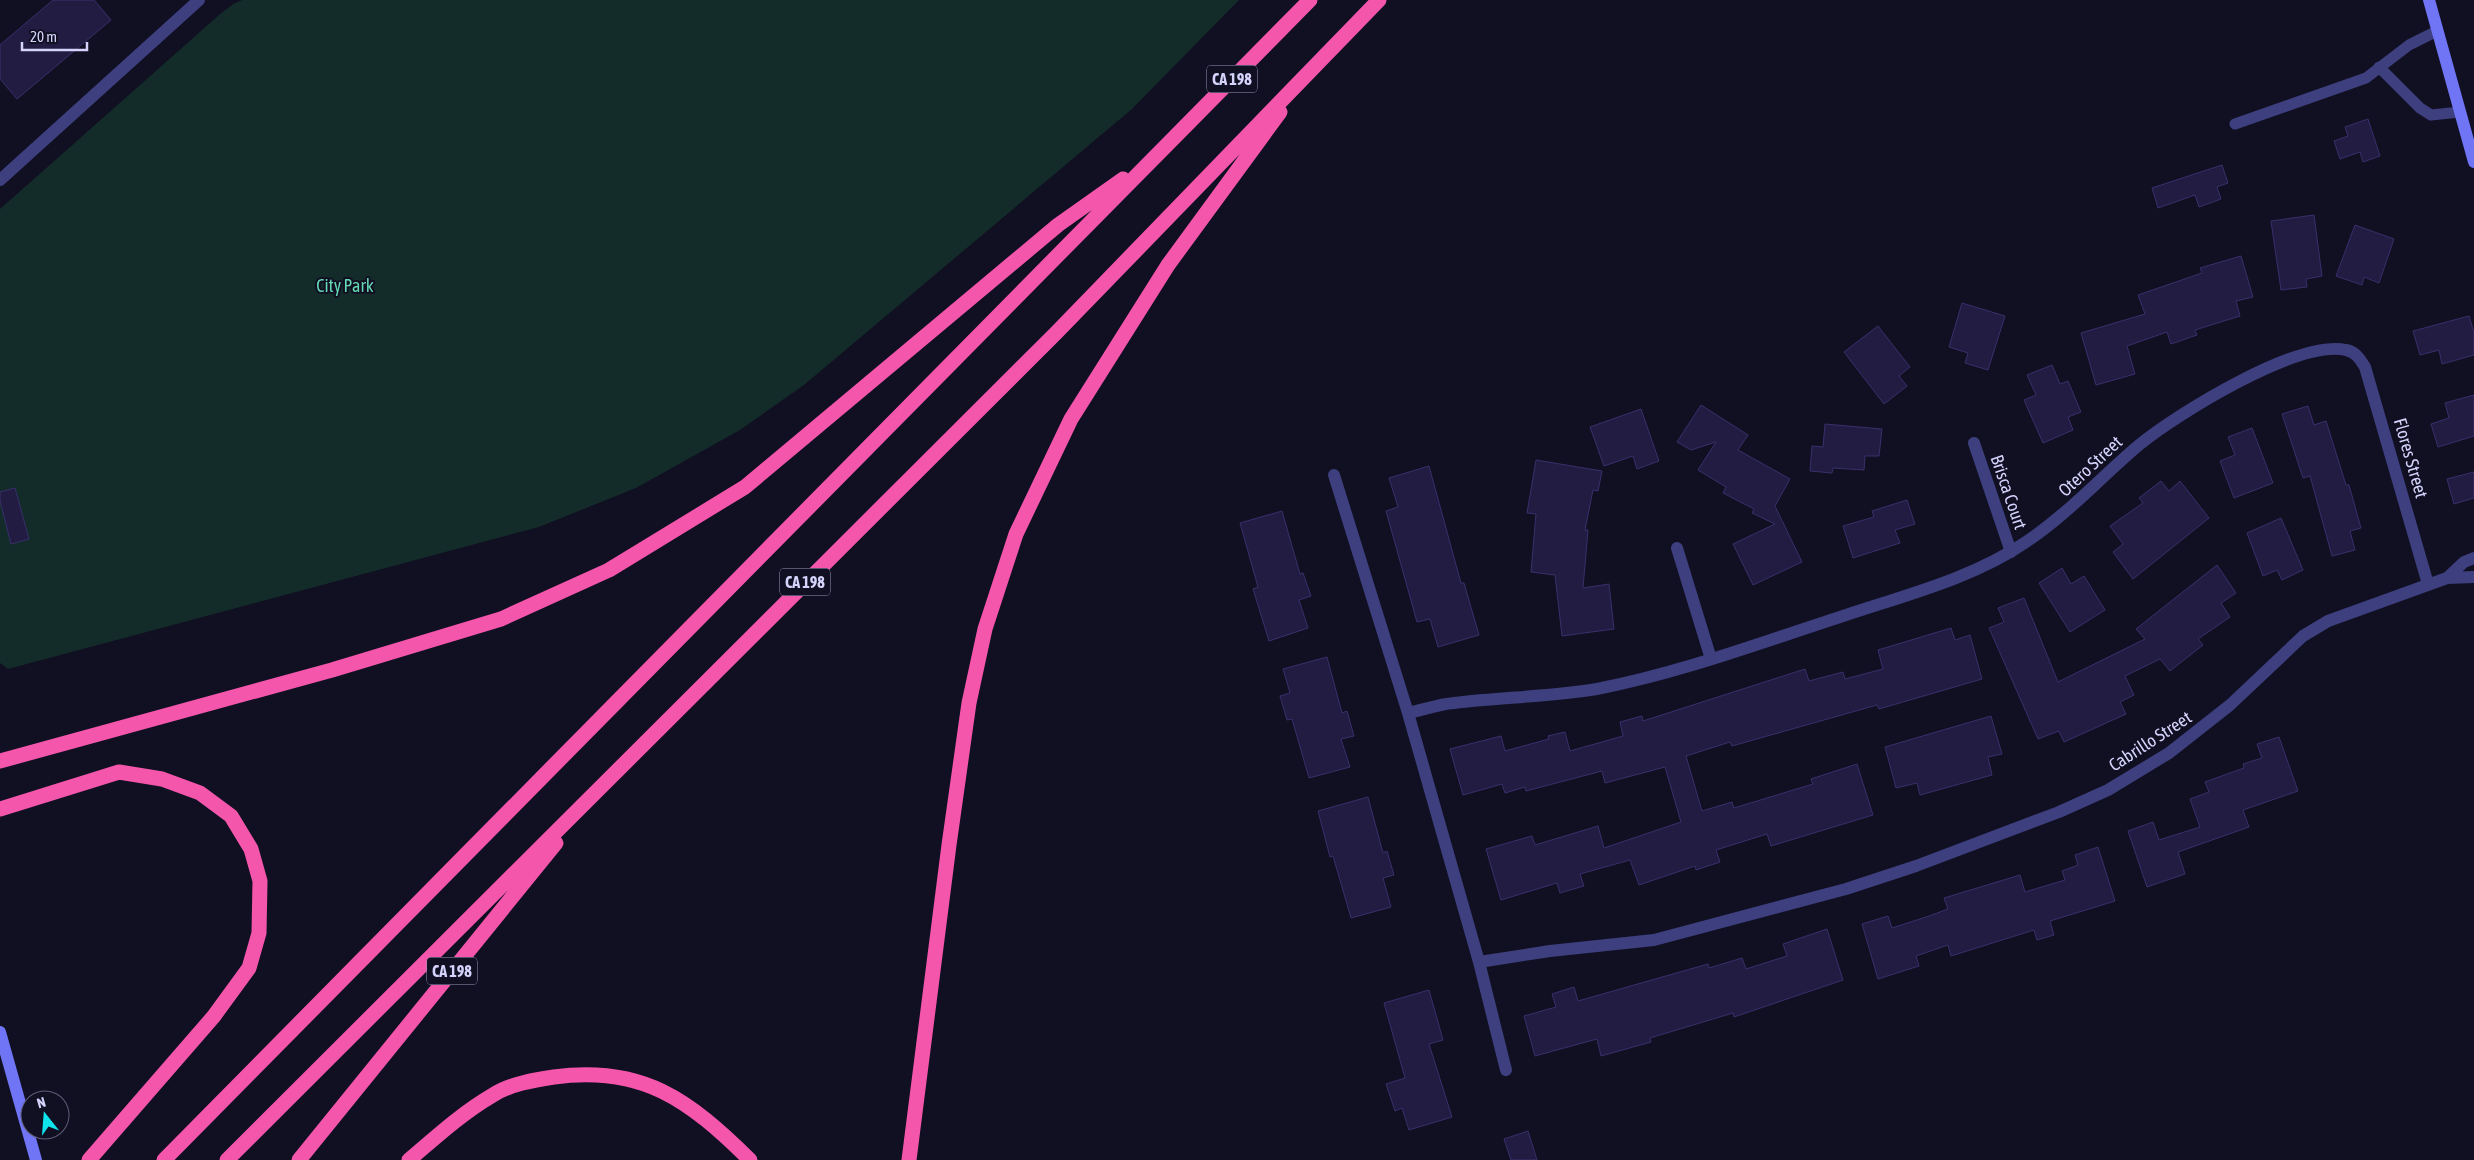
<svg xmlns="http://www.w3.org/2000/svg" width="2474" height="1160" font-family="'Asap Condensed',sans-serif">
<rect width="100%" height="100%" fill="#110f22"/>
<path fill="#132b29" d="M242,0h997l-107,109 -328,276 -64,45 -104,58 -97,39 -531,142 -8,-6v-454l219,-194 14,-11z"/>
<path fill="#221c42" stroke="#38306c" d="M53,0h41l17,20 -94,79 -17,-20v-34z
M2368,119l12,37 -17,6 -3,-10 -20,7 -6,-18 14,-5 -3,-9z
M2222,165l6,18 -11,4 4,12 -22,8 -4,-12 -37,13 -6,-20z
M2314,215l8,61 -16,3 1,8 -26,3 -10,-69z
M2355,225l39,14 -15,44 -15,-6 -2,8 -26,-9z
M2241,256l12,41 -17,4 4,15 -45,14 2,5 -26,9 -4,-12 -40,14 8,28 -39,11 -15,-52 64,-19 -7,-19 64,-22 -2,-5z
M1962,303l43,13 -17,54 -23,-7 3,-10 -19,-6z
M2469,316l5,17v22l-32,9 -3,-14 -19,5 -7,-24z
M1878,326l32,41 -11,9 8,10 -23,18 -40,-52z
M2052,365l8,19 8,-3 13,31 -13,5 5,13 -30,13 -19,-43 12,-5 -9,-20z
M2474,395v41l-36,11 -7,-23 18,-6 -4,-15z
M1701,405l47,30 -10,15 52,29 -15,27 27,56 -49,23 -20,-41 42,-20 -23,-11 2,-4 -31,-16 3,-6 -28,-17 18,-28 -25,8 -14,-8z
M2308,406l6,19 12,-4 20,64h3l12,43 -11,3 5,19 -23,6 -22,-80 -7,2 -21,-64z
M1641,409l18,52 -22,8 -4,-13 -29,10 -14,-39z
M1825,424l57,5 -3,27h-14l-1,14 -31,-2 -1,5 -22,-2 2,-25 11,1z
M2252,428l21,55 -39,15 -14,-37 15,-6 -7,-18z
M1536,460l66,11 -4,20 -5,-1 -8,40h3l-5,58 26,-4 5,45 -52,7 -7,-61 -24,-3 5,-58 -9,-1z
M1429,466l32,117h3l15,52 -41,12 -8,-28 -13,3 -31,-111 12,-4 -9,-29z
M2474,472v26l-20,6 -7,-25z
M2161,481l8,10 11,-10 29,37 -76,61 -20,-27 10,-8 -13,-18 33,-23 -4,-5z
M15,488l14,51 -18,5 -11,-43v-9z
M1907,500l8,24 -20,6 5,13 -47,15 -10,-32 31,-9 -2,-6z
M1282,511l18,63 3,-1 8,23 -12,4 9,28 -39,13 -16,-52 5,-2 -18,-64z
M2281,518l22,52 -21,10 -5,-10 -14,6 -16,-43z
M2217,565l19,28 -15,10 9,14 -32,22 5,6 -33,26 -10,-12 -35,17 9,19 -14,7 6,12 -62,28 -5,-11 -21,8 -49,-111 15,-6 -6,-14 26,-10 34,84 87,-43 -9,-10z
M2062,568l9,16 13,-8 21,34 -35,22 -31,-49z
M1951,628l4,12 15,-5 12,44 -103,30 -2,-4 -145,41 -2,-4 -44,14 16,55 30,-9 2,6 79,-24 -2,-5 46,-15 16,51 -102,31 -4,-12 -51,16 4,12 -24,8 -1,-4 -56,19 -9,-25 -50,14 4,12 -24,7 -3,-10 -56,17 -15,-51 46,-13 3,9 63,-19 6,22 77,-26 -16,-55 -60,16 -3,-12 -76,20 -1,-4 -20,6 -3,-9 -39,11 -13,-46 51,-13 4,15 44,-12 -1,-3 17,-4 5,19 53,-15 -3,-14 22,-6 1,5 162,-52 4,12 34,-9 2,7 38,-10 -5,-19z
M1327,657l15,56 5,-2 7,25 -13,3 9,28 -41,11 -17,-59 -5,1 -7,-24 10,-3 -7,-24z
M1991,716l11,38 -14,3 4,18 -72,20 -3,-12 -21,5 -11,-41z
M2279,737l19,54 -55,19 6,17 -71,25 7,22 -38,13 -19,-56 25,-9 6,18 41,-13 -10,-28 19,-7 -4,-10 39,-14 -1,-4 19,-6 -5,-14z
M1368,797l15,56 4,-2 7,24 -11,3 8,29 -40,11 -18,-62 -3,1 -12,-46z
M2098,847l17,54 -65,20 4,14 -17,5 -3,-10 -83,26 -3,-11 -32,11 3,10 -41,13 -16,-55 26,-8 4,12 37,-12 19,-7 -4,-11 76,-23 5,17 40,-12 -3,-9 16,-6 -3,-10z
M1827,929l16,51 -109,37 -1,-4 -83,25 1,4 -50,14 -4,-17 -62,17 -11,-40 32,-9 -4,-13 22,-7 4,14 130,-37 1,4 33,-10 4,11 41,-13 -4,-12z
M1429,990l14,50 -14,4 23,73 -43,13 -7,-22 -7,3 -9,-27 19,-6 -21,-75z
M1528,1131l9,29h-26l-7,-21z"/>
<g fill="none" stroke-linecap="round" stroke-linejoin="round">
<path stroke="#3d3f7e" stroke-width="11" d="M2379,67l41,41 11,7 29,-3
M2235,124l131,-46 43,-33 28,-14"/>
<path stroke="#3d3f7e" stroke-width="12" d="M0,180l199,-180
M1974,443l37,109
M1334,475l74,238c15,-3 31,-9 46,-10 47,-6 96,-6 143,-14 83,-16 163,-46 243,-72 62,-21 132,-38 186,-75 42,-28 75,-65 113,-97 38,-31 159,-106 207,-95 10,2 14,9 19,17l63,217
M1677,548l34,111
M2447,578l17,-16 10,-4
M1408,713l71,249 27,108
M1479,962l71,-11 104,-11 192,-51 70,-23 143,-54 49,-22 61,-37 61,-48 73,-69 25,-15 119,-43 27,-1"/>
<path stroke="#7075f6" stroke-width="12" d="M2429,0l45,162
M0,1032l36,128"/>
<path stroke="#f456ac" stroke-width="15" d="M0,761l332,-91 169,-51 108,-49 136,-83 313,-262 65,-46
M0,809l119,-37 43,7 38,14 31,23 20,33 9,32 -1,52 -10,35 -35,48 -125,144
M164,1160l1146,-1160
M227,1160l829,-827 323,-333
M299,1160l257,-317
M409,1160c27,-23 53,-47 84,-65 17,-11 41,-15 61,-18 89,-12 135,23 196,83
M909,1160l40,-315 20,-142 16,-74 31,-95 55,-115 97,-154 112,-153"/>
</g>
<g text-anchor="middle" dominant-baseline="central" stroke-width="4" stroke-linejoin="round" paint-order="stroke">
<g fill="#110f22" stroke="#9a98bb" stroke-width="1">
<rect x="1207" y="65.5" width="50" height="27" rx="4"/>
<rect x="780" y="568.5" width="50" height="27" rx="4"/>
<rect x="427" y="957.5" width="50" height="27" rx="4"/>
</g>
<g font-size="16" font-weight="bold" fill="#d5d3fc">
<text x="1232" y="79">CA 198</text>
<text x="805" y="582">CA 198</text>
<text x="452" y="971">CA 198</text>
</g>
<g font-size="18" fill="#63d8b3" stroke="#110f22">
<text x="345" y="285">City Park</text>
</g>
<g font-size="18" fill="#d5d3fc" stroke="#110f22">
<text transform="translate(2411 458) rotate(74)">Flores Street</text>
<text transform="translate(2090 466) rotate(-43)">Otero Street</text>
<text transform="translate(2009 492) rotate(71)">Brisca Court</text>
<text transform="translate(2150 741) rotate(-33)">Cabrillo Street</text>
</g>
</g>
<g transform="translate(45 1115) rotate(343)"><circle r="24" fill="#110f22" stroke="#5f5d79"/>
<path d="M0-4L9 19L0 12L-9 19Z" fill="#0fe4ec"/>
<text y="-8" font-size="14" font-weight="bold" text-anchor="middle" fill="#d5d3fc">N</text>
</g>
<path d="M22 42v8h65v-8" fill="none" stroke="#d5d3fc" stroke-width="2.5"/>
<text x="30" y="42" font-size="15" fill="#d5d3fc" stroke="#110f22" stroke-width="4" paint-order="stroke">20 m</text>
</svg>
